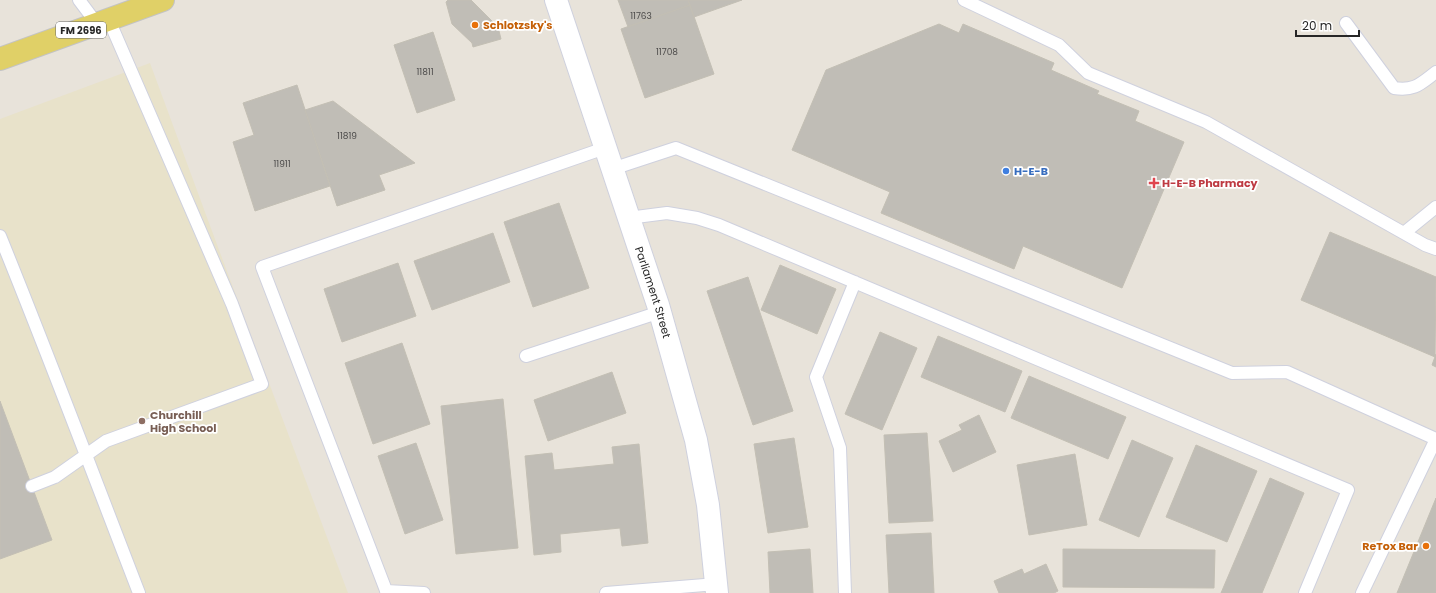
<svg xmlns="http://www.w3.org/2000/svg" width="1436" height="593" font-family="Poppins,sans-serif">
<rect width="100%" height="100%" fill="#e8e3da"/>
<path fill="#e8e2ca" d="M150,63l69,187 129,343h-348v-474z"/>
<path fill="#c0bdb6" stroke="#c3bfb4" d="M448,0h23l27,27 3,12 -28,8 -1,-4 -20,-19 -6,-22z
M618,0h70l2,5 -62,22z
M688,0h54l-48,17z
M690,5l24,69 -69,24 -24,-69z
M939,24l20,9 4,-9 91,39 -3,7 48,21 -2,3 42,17 -4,10 49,21 -62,146 -99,-42 -9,23 -133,-56 9,-21 -98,-42 34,-80z
M433,32l22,68 -38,13 -23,-68z
M297,85l33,101 -75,25 -22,-69 21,-7 -11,-32z
M333,101l82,62 -36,12 6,15 -48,16 -32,-96z
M559,203l30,85 -56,19 -29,-85z
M1330,232l106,45 -1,80 -134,-57z
M493,233l17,49 -78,28 -18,-49z
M398,263l18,53 -74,26 -18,-53z
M780,265l56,24 -19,45 -56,-24z
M748,277l45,134 -40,14 -46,-134z
M880,332l37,16 -35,82 -37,-16z
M938,336l84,35 -17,41 -84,-35z
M402,343l28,81 -57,20 -28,-81z
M1436,354v13l-4,-2z
M612,372l14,41 -78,28 -14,-41z
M1029,376l97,41 -18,42 -97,-41z
M503,399l15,149 -62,6 -15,-148z
M0,401l52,139 -52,19z
M979,415l17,37 -43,20 -14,-31 23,-11 -3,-5z
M927,433l6,88 -44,2 -5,-88z
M794,438l14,89 -40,6 -14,-89z
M1132,440l41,18 -34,79 -40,-17z
M416,443l27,77 -38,14 -27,-78z
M639,444l9,99 -26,3 -2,-18 -60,6 1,18 -27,3 -9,-99 27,-3 2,17 60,-6 -2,-17z
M1196,445l61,26 -30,71 -61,-25z
M1075,454l12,71 -58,10 -12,-70z
M1270,478l34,15 -42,100h-41z
M1436,498v95h-39z
M931,533l3,60h-45l-3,-58z
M810,549l3,44h-43l-2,-41z
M1063,549l152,1 -1,38 -151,-1z
M1046,564l12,27 -4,2h-55l-5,-12 28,-12 2,5z"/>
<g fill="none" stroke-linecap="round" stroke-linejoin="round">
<defs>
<path id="service" d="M79,0l18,24
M964,0l95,45 29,28 118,49 219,123 11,4
M1346,23l48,65c21,3 26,-4 42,-16
M612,169l64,-21 556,225 55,-1 149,67
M628,218l39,-5 30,5 22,7 629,265 -43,103
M1404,233l32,-26
M0,236c48,118 93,238 139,357
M526,356l134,-44
M32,486l23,-9 51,-36 156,-57 -30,-80 -123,-284
M386,591l38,2
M387,593l-125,-326 343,-119
M606,593l111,-9
M845,593l-5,-145 -24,-71 39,-95
M1362,593l74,-154"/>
<g id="tertiary">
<path id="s1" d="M556,0l102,305 38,135 12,65 9,88"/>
</g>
<path id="primary" d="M0,59l163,-59"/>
</defs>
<use href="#service" stroke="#cfd1de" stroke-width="14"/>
<use href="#tertiary" stroke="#cfd1de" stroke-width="24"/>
<use href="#primary" stroke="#c3c3c3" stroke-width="24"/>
<use href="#service" stroke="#fff" stroke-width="12"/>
<use href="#tertiary" stroke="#fff" stroke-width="22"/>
<use href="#primary" stroke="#e0d067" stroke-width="22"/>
</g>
<g fill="#e8710a" stroke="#fff" stroke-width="1.5">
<circle cx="475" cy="25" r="4"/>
<circle cx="1426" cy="546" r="4"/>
</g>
<circle fill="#3f7fe0" stroke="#fff" stroke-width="1.5" cx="1006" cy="171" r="4"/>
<path fill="#e0444e" stroke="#fff" stroke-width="1.5" d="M1152 177h4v4h4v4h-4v4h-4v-4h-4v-4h4z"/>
<circle fill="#8d6e63" stroke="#fff" stroke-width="1.5" cx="142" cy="421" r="4"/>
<g text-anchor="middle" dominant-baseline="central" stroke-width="3.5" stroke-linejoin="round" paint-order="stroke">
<g font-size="9" fill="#4d4c4b">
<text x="641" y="16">11763</text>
<text x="667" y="52">11708</text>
<text x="425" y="72">11811</text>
<text x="347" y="136">11819</text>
<text x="282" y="164">11911</text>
</g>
<rect fill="#fff" stroke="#686868" stroke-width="1" x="56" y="22" width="50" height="16" rx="3"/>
<g font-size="10" font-weight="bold" fill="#272727">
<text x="81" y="30">FM 2696</text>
</g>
<g font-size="11" font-weight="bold" fill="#c56008" stroke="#fff" text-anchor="start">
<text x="483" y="25">Schlotzsky's</text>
<text x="1418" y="546" text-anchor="end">ReTox Bar</text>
</g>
<g font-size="11" font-weight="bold" fill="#366cbe" stroke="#fff" text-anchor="start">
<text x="1014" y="171">H-E-B</text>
</g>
<g font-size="11" font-weight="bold" fill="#be3a42" stroke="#fff" text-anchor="start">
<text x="1162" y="183">H-E-B Pharmacy</text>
</g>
<g font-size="11" fill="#272727" stroke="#fff">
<text stroke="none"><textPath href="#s1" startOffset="308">Parliament Street</textPath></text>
</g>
<g font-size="11" font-weight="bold" fill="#785e54" stroke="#fff" text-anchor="start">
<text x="150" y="415">Churchill<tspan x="150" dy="13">High School</tspan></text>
</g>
</g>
<path d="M1296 30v6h63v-6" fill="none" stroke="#272727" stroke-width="2"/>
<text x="1302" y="30" font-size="12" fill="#272727" stroke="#ffffff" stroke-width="3" paint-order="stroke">20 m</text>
</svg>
